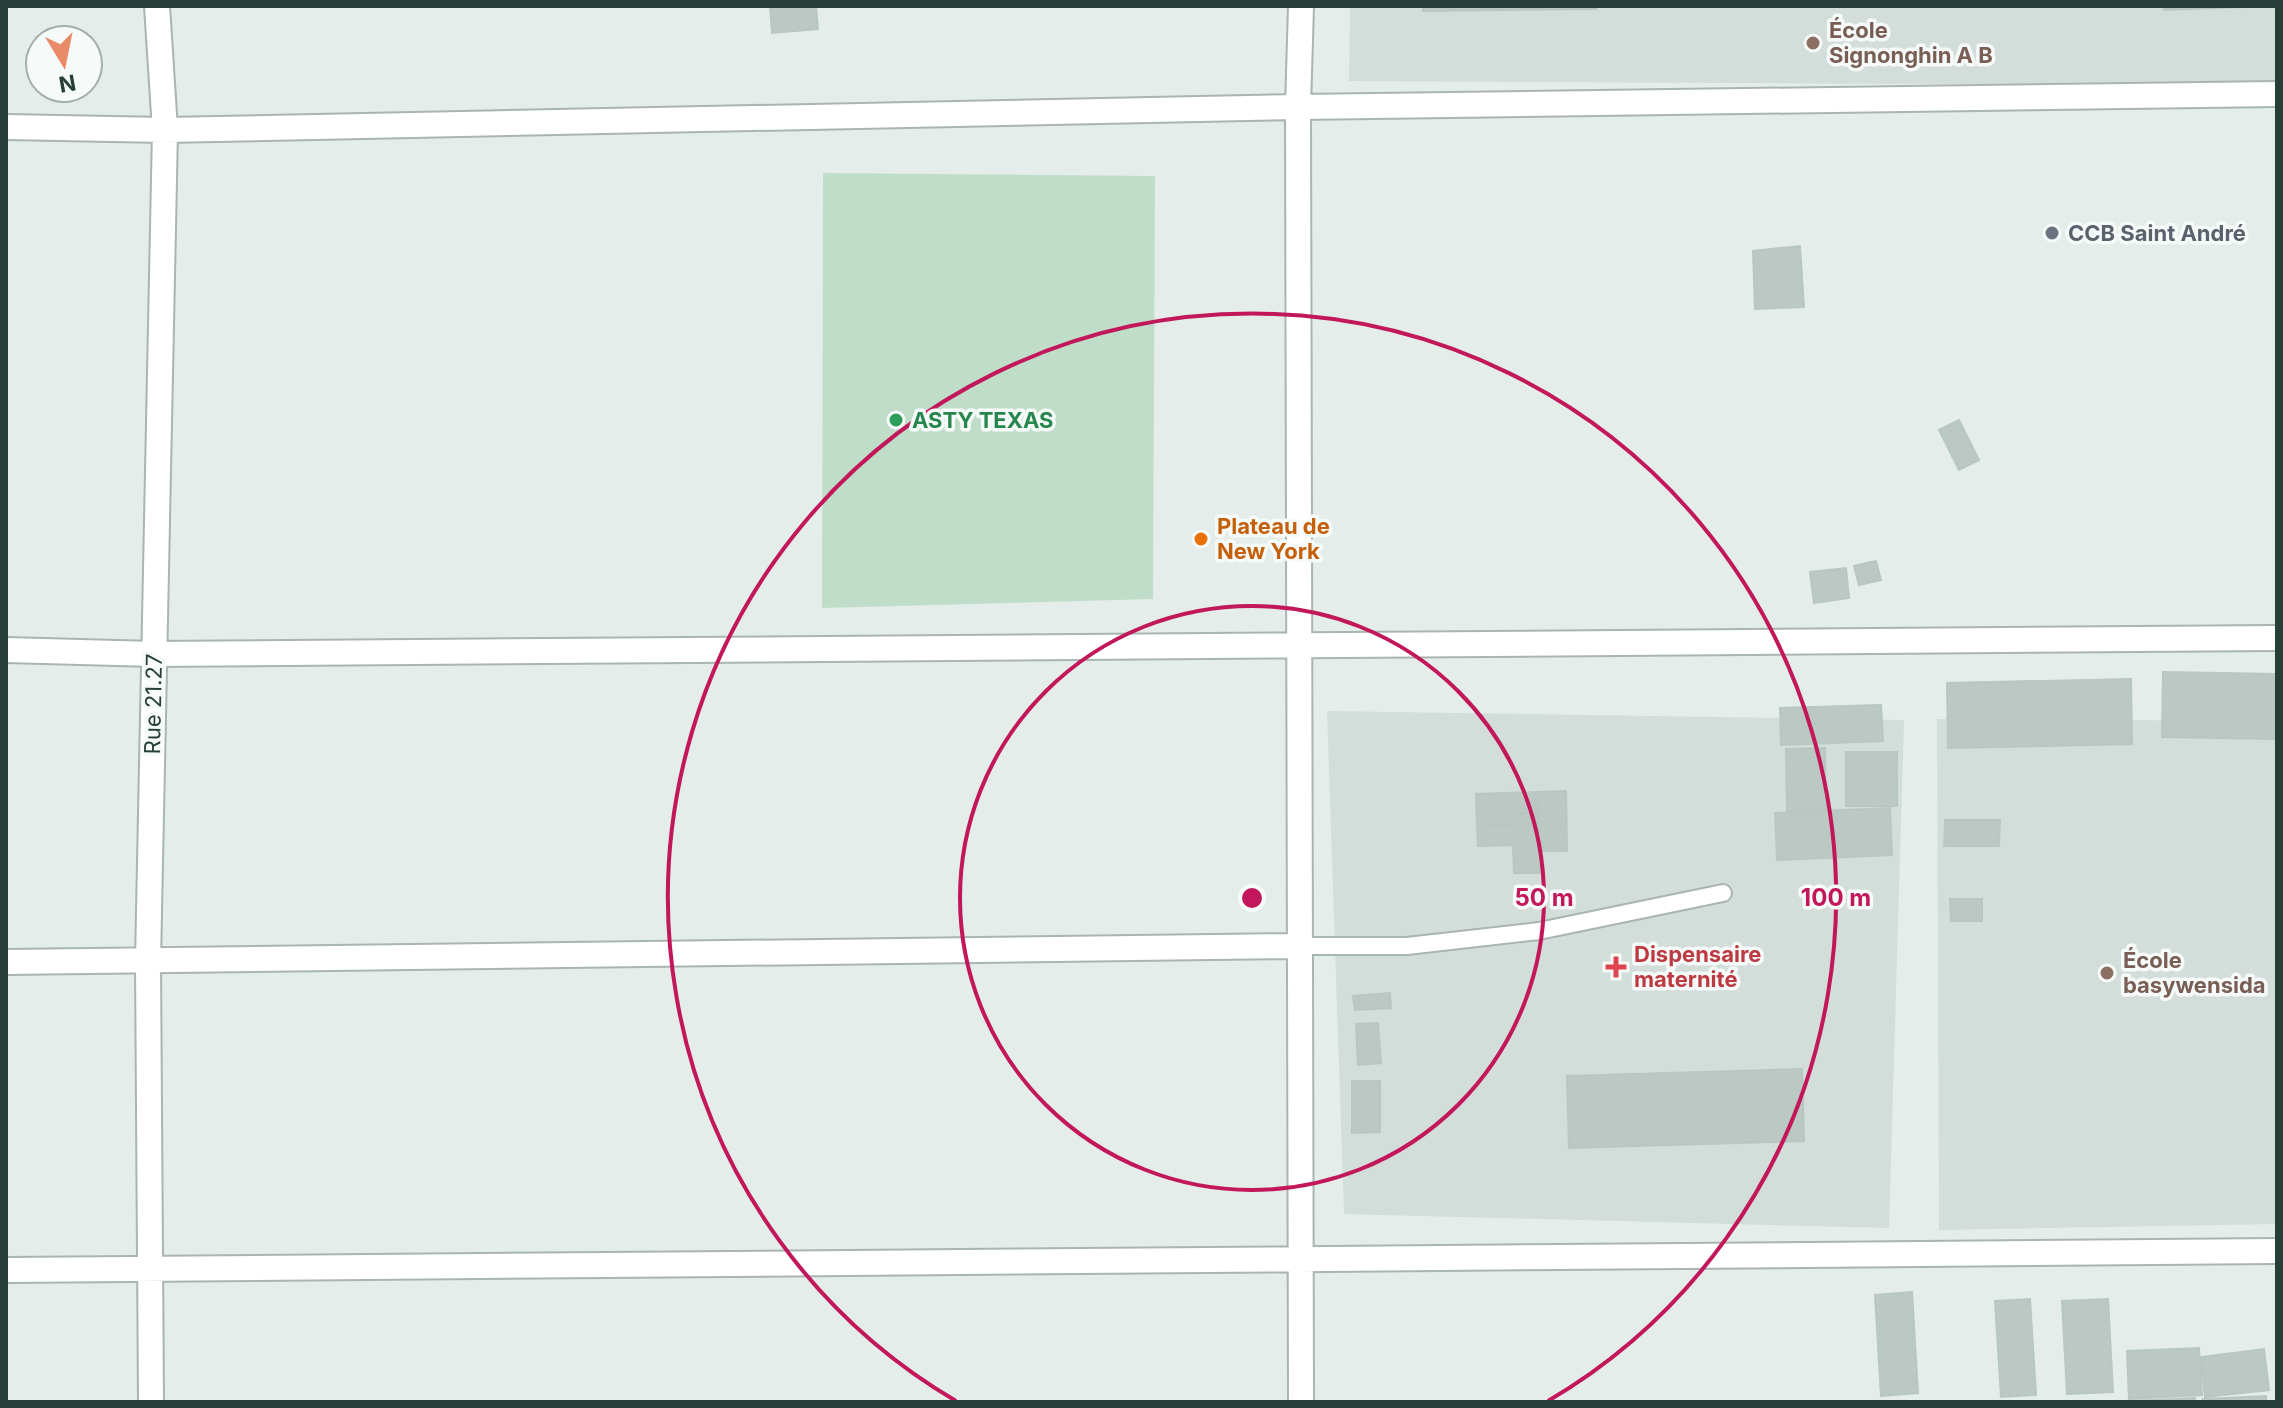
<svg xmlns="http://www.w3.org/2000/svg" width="2283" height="1408" font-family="Inter,sans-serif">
<rect width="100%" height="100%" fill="#e5edea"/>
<path fill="#d3ddd9" d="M1350,6h927v80l-928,-5z
M1327,711l577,9 -15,508 -545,-14z
M1937,719l340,2v503l-338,6z"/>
<path fill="#c0ddc9" d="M823,173l332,3 -2,423 -331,9z"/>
<path fill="#bbc8c3" stroke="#b8c7c1" stroke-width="2" d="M770,6h46l2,23 -46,4z
M1423,6h173v3l-173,2z
M2164,6h106l-106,4z
M1800,246l4,61 -49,2 -2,-58z
M1959,420l20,40 -20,10 -20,-40z
M1876,561l5,19 -22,5 -5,-19z
M1846,568l3,30 -35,5 -4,-31z
M2163,672l114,2v65l-115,-2z
M2131,679l1,65 -184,4 -1,-65z
M1881,705l2,36 -102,4 -1,-37z
M1825,748l1,62 -39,1 -1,-62z
M1846,752h51v54h-51z
M1566,791l1,60h-28l-3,-59z
M1536,792l2,21 -29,1 4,11 -36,1 -1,-32z
M1890,808l2,47 -115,5 -2,-47z
M1538,813l2,60h-26l-1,-28 -35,1 -1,-20 36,-1 -4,-11z
M1945,820h55l-1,26h-55z
M1950,899h32v22h-31z
M1390,993l1,15 -36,2 -2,-14z
M1378,1023l3,40 -23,2 -2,-41z
M1802,1069l2,72 -235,7 -2,-72z
M1352,1081h28v51l-28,1z
M1912,1292l6,101 -37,3 -6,-101z
M2030,1299l6,96 -35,2 -6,-96z
M2108,1299l5,93 -46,2 -5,-93z
M2199,1348l3,47 -73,4 -2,-48z
M2264,1349l5,41 -64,7 -4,-40z
M2266,1396v6h-63v-3z
M2195,1398v4h-62v-1z"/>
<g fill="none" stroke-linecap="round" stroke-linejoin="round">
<defs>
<path id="service" d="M1299,946h108l132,-15 184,-38"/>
<path id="minor" d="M1301,6l-3,101 3,1295
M6,127l159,3 1133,-23 979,-13
M6,650l148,4 2123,-16
M6,962l1293,-16
M6,1270l2271,-19
M151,1402l-3,-441 17,-831 -8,-124"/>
</defs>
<use href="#service" stroke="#a8b5b1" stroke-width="20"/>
<use href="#minor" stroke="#a8b5b1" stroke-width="28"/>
<use href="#service" stroke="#fff" stroke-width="16"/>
<use href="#minor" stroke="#fff" stroke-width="24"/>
</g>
<g fill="none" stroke="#c2185b" stroke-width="4">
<circle cx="1252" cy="898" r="292"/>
<path d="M956 1401A584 584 0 1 1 1548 1401"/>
</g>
<g fill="#8d6e63" stroke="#f6faf8" stroke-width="3">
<circle cx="1813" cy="43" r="8"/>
<circle cx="2107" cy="973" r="8"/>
</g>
<circle fill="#6b7280" stroke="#f6faf8" stroke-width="3" cx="2052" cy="233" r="8"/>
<circle fill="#2e9e5b" stroke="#f6faf8" stroke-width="3" cx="896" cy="420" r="8"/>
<circle fill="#e8710a" stroke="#f6faf8" stroke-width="3" cx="1201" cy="539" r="8"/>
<path fill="#e0444e" stroke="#f6faf8" stroke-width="3" d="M1612 955h8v8h8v8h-8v8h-8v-8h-8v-8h8z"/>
<g text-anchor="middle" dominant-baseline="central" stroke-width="7" stroke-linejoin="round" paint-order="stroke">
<g font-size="22" font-weight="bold" fill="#785e54" stroke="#f6faf8" text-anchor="start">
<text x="1829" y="30">École<tspan x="1829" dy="25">Signonghin A B</tspan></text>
<text x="2123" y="960">École<tspan x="2123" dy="25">basywensida</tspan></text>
</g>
<g font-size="22" font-weight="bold" fill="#5b616d" stroke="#f6faf8" text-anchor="start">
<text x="2068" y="233">CCB Saint André</text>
</g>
<g font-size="22" font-weight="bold" fill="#27864d" stroke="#f6faf8" text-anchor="start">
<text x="912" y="420">ASTY TEXAS</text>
</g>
<g font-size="22" font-weight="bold" fill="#c56008" stroke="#f6faf8" text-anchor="start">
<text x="1217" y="526">Plateau de<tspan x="1217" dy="25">New York</tspan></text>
</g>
<g font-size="22" fill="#253e38" stroke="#f6faf8">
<text transform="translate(153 704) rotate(-89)">Rue 21.27</text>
</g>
<g font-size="22" font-weight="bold" fill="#be3a42" stroke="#f6faf8" text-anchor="start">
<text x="1634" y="954">Dispensaire<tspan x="1634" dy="25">maternité</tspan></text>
</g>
</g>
<circle cx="1252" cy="898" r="12" fill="#c2185b" stroke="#f6faf8" stroke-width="4"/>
<g font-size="24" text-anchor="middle" font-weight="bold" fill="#c2185b" stroke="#f6faf8" stroke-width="7" stroke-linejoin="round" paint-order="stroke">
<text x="1544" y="906">50 m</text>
<text x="1836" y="906">100 m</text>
</g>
<rect width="2283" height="1408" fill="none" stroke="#253e38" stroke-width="16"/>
<g transform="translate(64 64) rotate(170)"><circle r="38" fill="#f6faf8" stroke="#a2afab" stroke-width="2"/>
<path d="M0-6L14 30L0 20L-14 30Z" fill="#e98b68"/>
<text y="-12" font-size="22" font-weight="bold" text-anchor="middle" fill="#253e38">N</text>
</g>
</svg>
